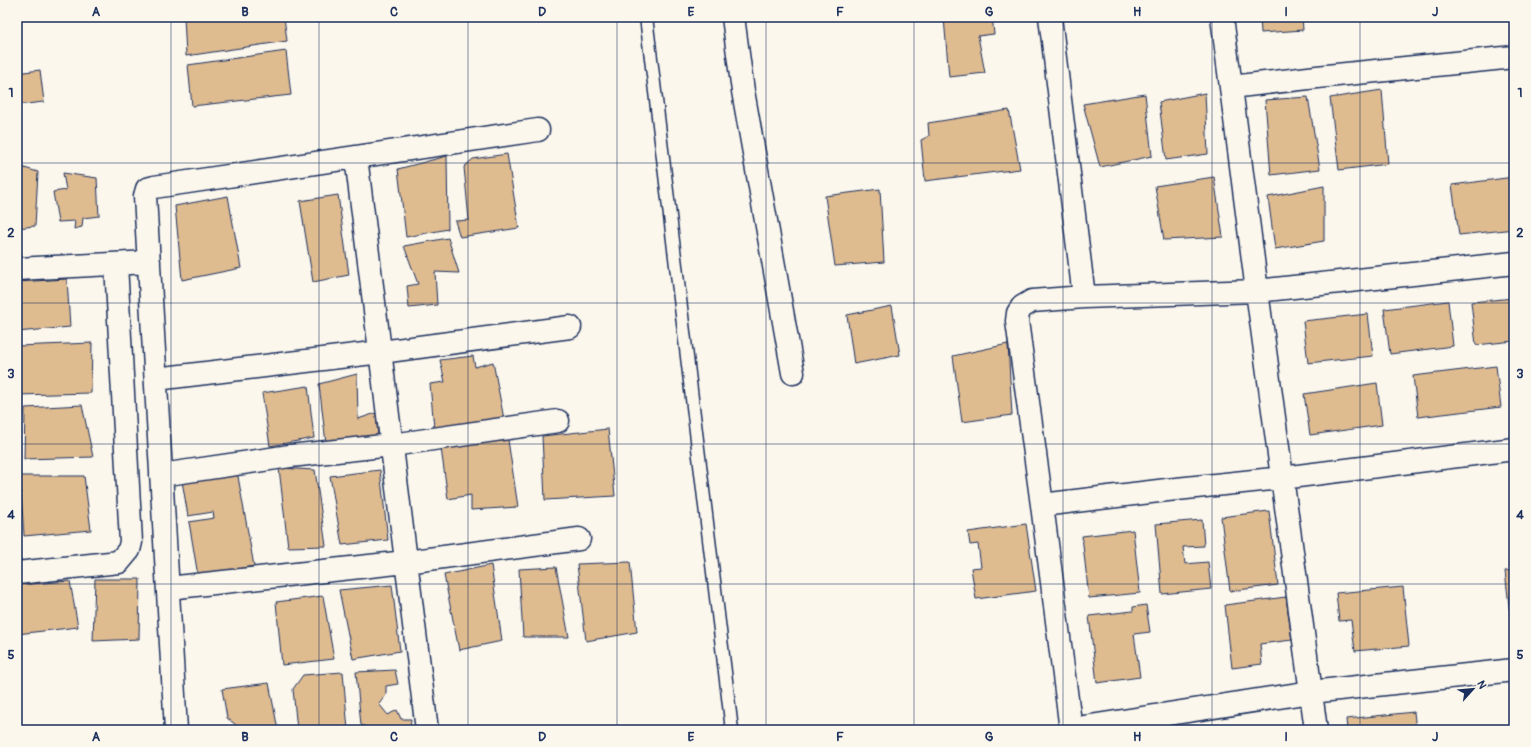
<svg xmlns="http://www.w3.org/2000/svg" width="1531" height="747" font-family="Pangolin,sans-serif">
<rect width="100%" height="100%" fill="#fbf7ec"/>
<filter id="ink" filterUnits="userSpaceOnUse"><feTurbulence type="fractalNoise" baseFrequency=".025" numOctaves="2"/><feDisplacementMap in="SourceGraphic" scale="8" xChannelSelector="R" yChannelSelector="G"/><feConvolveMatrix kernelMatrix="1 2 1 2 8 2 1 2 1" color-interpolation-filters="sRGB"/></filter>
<g filter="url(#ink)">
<path fill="#dfbb90" stroke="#1b2f5e" d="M184,17h100l3,24 -101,15z
M992,17l2,17 -16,2 7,37 -36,4 -5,-59z
M1260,17h42l1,13 -42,3z
M286,51l5,44 -99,11 -4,-41z
M40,70l4,32 -27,3v-32z
M1382,90l6,74 -49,6 -9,-72z
M1205,93l3,61 -42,6 -7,-58z
M1145,94l7,62 -52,11 -17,-63z
M1308,97l12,72 -49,6 -6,-75z
M1009,110l11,59 -95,12 -4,-41 8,-4 -1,-13z
M507,154l12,74 -59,9 -5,-16 14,-1 -5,-53 9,-8z
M447,156l1,73 -42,8 -8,-68z
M21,167l17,5 -3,54 -18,2v-60z
M63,173l34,5 2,38 -16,2 -1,9 -8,2 1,-8 -17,1 -5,-30 13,-2z
M1214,177l9,60 -59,3 -9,-54z
M1514,177v52l-55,6 -7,-50z
M1324,186v55l-49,8 -7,-52z
M880,189l4,73 -49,4 -10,-70z
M338,195l11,80 -36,7 -13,-81z
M228,196l13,72 -59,12 -7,-74z
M448,238l11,35 -24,-1 2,33 -28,3 -2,-22 11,-2 -14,-38z
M67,279l3,48 -53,5v-50z
M1514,298v43l-38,4 -5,-43z
M1448,301l5,45 -63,8 -6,-45z
M892,306l8,49 -46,9 -7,-49z
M1368,314l5,42 -65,7 -5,-42z
M92,343l-1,50 -74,2v-49z
M1008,344l4,71 -50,7 -9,-66z
M473,356l2,11 18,-5 11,57 -70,9 -4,-44 15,-2 -5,-22z
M1496,366l5,41 -83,10 -5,-41z
M357,374l1,45 18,-6 2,23 -52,7 -7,-59z
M1377,383l5,42 -72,10 -6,-41z
M308,386l6,52 -44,8 -8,-53z
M82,405l11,52 -69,2 1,-51z
M608,429l7,67 -70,4 -3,-64z
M508,440l10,67 -47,3v-15l-23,4 -7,-51z
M279,468l36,2 11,76 -38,1z
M380,470l8,70 -46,5 -12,-69z
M237,471l17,95 -56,10 -9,-54 25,-4 -1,-6 -25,4 -6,-35z
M20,476h64l7,54 -67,6z
M1269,511l9,74 -48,6 -9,-74z
M1202,520l2,26 -21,1 2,17 23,-2 3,27 -49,5 -6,-70z
M1026,524l10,67 -60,8 -5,-31 10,-1 -3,-23 -8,1 -2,-13z
M1133,530l7,63 -51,5 -7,-62z
M630,562l7,70 -51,9 -9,-77z
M491,565l11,76 -43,9 -15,-75z
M556,567l13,70h-46l-4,-68z
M1514,570v62h-2l-7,-61z
M95,579h45l-1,60 -46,2z
M70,581l8,46 -61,7v-49z
M392,585l8,66 -47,8 -14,-69z
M1403,587l6,59 -54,5 -4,-31 -12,1 -3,-28z
M323,596l11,63 -52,6 -6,-63z
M1286,597l6,43 -32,4 2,20 -30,4 -7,-63z
M1146,605l4,27 -16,2 6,43 -43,6 -8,-67 44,-5v-4z
M395,670l3,14 -12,2v9l-7,9 9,11 9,-5 4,9h10l-1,10 -34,1 -15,-5 -5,-53z
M343,672l5,58h-51l-4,-41 10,-14z
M269,683l9,47h-38v-2l-13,-10 -5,-29z
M1414,712l2,18h-69l-1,-11z"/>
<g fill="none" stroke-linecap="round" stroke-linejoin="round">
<defs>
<path id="service" d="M646,17l86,713"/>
<path id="minor" d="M733,17l10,74 50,282
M1050,17l34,280
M1222,17l35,274 59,439
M1231,87l86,-10 197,-20
M356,157l71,573
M17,269l132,-7
M156,379l225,-27 189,-25
M161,475l129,-19 102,-11 166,-24
M1042,505l125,-15 115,-12 232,-29
M17,573l102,-11 10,-12 2,-8 -15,-278
M168,588l238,-26 173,-23
M1071,729l240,-37 203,-22
M176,730l-31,-534 2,-7 7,-2 384,-57
M1071,730l-29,-225 -25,-184 1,-8 4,-6 10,-6 52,-4 173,-6 257,-28"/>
</defs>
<use href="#service" stroke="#1b2f5e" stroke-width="15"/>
<use href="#minor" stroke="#1b2f5e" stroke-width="25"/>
<use href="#service" stroke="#fbf7ec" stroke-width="12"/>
<use href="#minor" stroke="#fbf7ec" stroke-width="22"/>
</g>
</g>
<path fill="none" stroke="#1b2f5e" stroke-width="1" stroke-opacity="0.55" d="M171,17v713M319,17v713M468,17v713M617,17v713M766,17v713M914,17v713M1063,17v713M1212,17v713M1360,17v713M17,163h1497M17,303h1497M17,444h1497M17,584h1497"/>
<rect width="1531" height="747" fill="none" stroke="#fbf7ec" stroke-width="44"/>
<g transform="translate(1473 689) rotate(63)" stroke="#fbf7ec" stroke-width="3" paint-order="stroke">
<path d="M0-3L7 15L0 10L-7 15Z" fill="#1b2f5e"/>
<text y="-6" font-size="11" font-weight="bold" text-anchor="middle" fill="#1b2f5e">N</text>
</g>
<rect x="22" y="22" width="1487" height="703" fill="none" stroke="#1b2f5e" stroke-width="1.5"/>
<g font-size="13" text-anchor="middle" font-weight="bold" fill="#1b2f5e">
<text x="96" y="16">A</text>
<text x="245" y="16">B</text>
<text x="394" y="16">C</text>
<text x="542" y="16">D</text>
<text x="691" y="16">E</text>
<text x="840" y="16">F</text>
<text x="989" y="16">G</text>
<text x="1137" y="16">H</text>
<text x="1286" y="16">I</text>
<text x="1435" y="16">J</text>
<text x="11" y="97">1</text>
<text x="1520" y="97">1</text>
<text x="11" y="237">2</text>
<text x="1520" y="237">2</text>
<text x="11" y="378">3</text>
<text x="1520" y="378">3</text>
<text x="11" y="519">4</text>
<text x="1520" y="519">4</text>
<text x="11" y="659">5</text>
<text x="1520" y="659">5</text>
<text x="96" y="741">A</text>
<text x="245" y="741">B</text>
<text x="394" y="741">C</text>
<text x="542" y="741">D</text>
<text x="691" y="741">E</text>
<text x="840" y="741">F</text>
<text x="989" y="741">G</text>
<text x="1137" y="741">H</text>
<text x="1286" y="741">I</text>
<text x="1435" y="741">J</text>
</g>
</svg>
